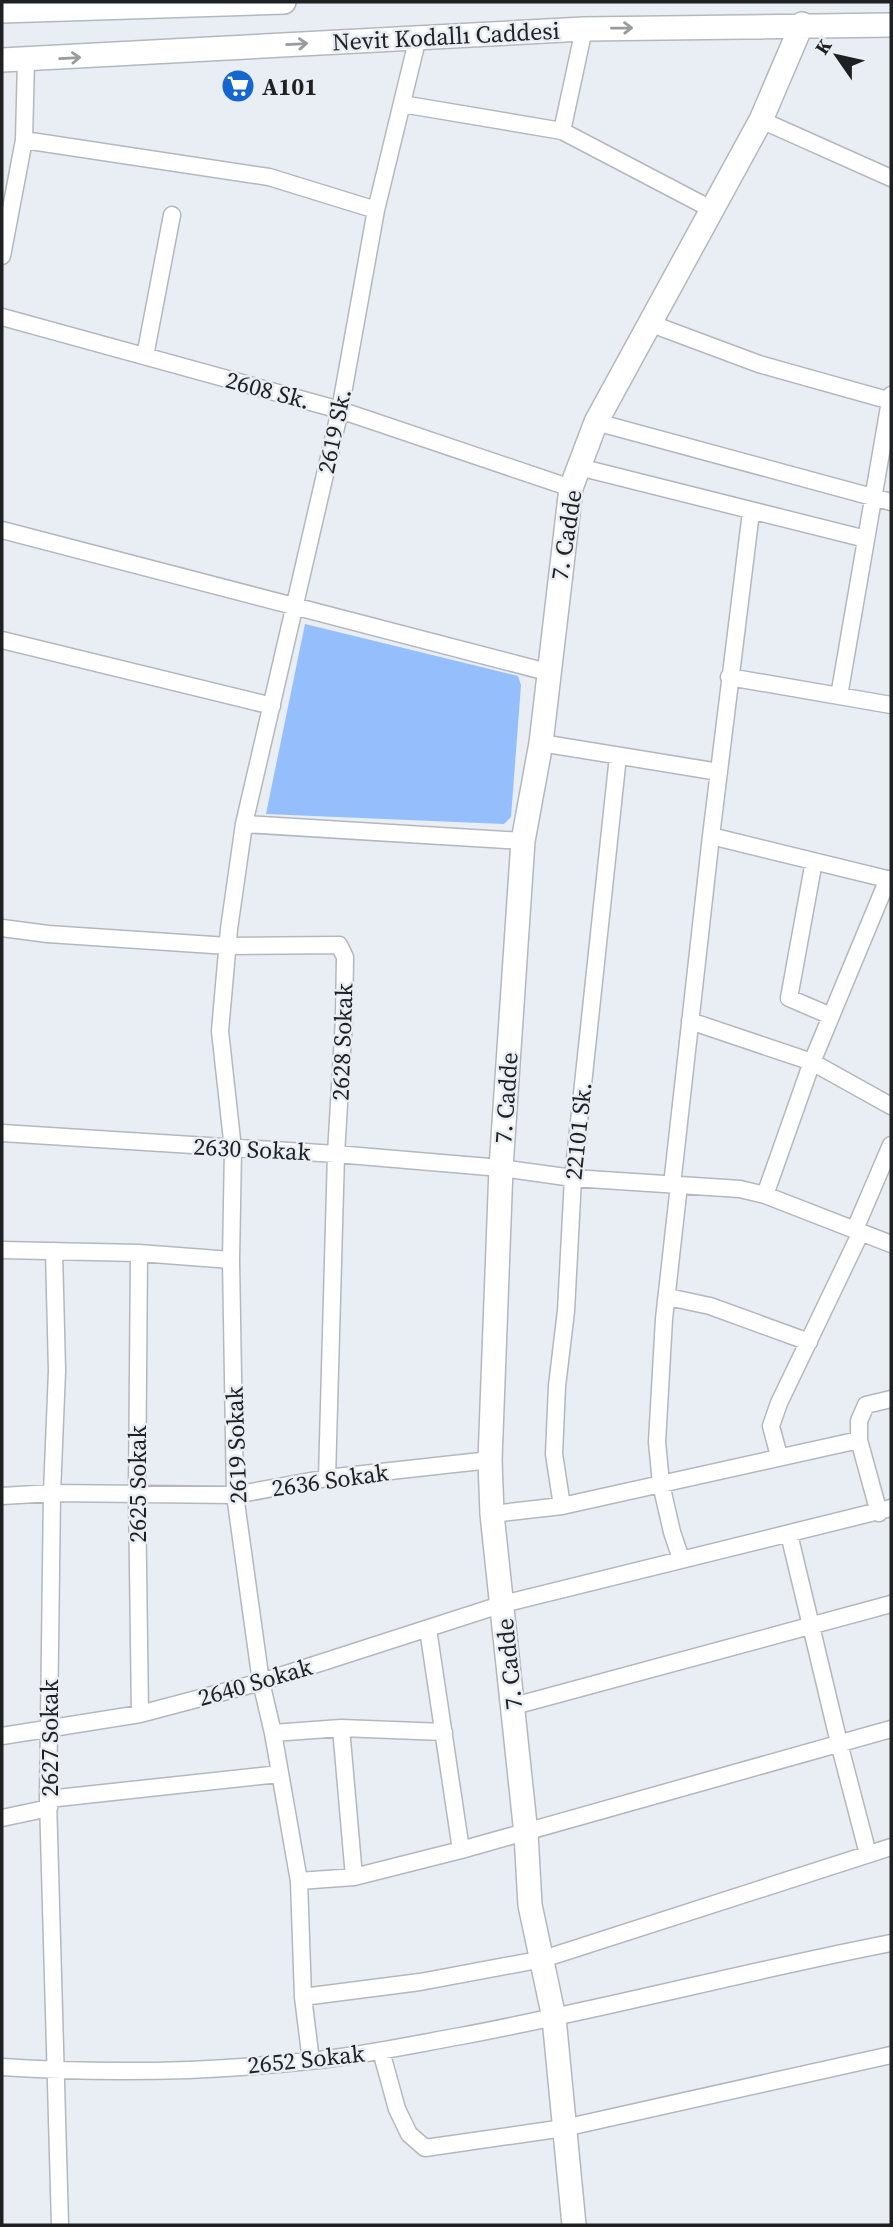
<svg xmlns="http://www.w3.org/2000/svg" width="893" height="2227" font-family="'Source Serif 4',serif">
<rect width="100%" height="100%" fill="#e9edf4"/>
<path fill="#94befc" d="M305,624l213,52 3,9 -10,132 -7,7 -238,-10z"/>
<g fill="none" stroke-linecap="round" stroke-linejoin="round">
<defs>
<path id="street" d="M402,104l160,27 149,78
M761,120l130,58
M562,131l22,-102
M24,140l245,37 107,33
M2,256l22,-116 2,-80
M2,317l338,93 231,78
M649,323l110,41 132,37
M145,356l27,-141
M596,422l295,80
M579,467l287,72
M2,530l545,142
M2,640l270,66
M729,677l162,28
M839,696l52,-301
M541,743l178,29
M244,824l279,17
M711,836l180,44
M814,861l-25,137 42,18
M2,928l46,6 180,12 111,-1 6,12 -1,62 -8,135 -9,324
M690,1021l122,41 79,44
M2,1133l334,21 165,14 72,10 167,11 25,6 126,49
M672,1185l39,-349 40,-324
M679,1185l-15,134 -7,123 4,42 11,48 9,27
M765,1195l47,-133 76,-183
M855,1229l36,-84
M2,1250l137,3 92,7
M54,1251l3,120 -5,122 -4,306 12,426
M139,1253l-2,241 3,220
M668,1297l42,9 99,36
M779,1456l-8,-30 8,-23 82,-171
M2,1496l50,-3 183,2 92,-17 163,-18
M562,1506l-8,-52 3,-68 9,-75 7,-133 45,-422
M879,1513l-20,-73v-19l7,-16 25,-6
M492,1514l70,-8 297,-66
M789,1534l50,209 29,111
M428,1629l33,221
M514,1706l377,-102
M341,1728l13,149
M273,1733l68,-5 103,4
M2,1736l138,-22 121,-32 242,-78 388,-96
M48,1799l231,-25
M2,1818l47,-10
M299,1881l55,-4 107,-27 430,-121
M303,1997l117,-15 123,-23 348,-112
M381,2051l16,58 12,25 16,14 139,-20 327,-73
M311,2061l-8,-64 -4,-116 -26,-148 -12,-51 -26,-187 -4,-235 2,-111 -13,-118 9,-102 15,-105 96,-414 36,-200 42,-173
M2,2067c102,7 205,5 307,-6 51,-5 101,-16 152,-25 144,-27 286,-65 430,-93"/>
<path id="secondary" d="M2,11l282,-9
M2,60l582,-31 307,-4
M574,2225l-20,-207 -24,-113 -4,-71 -34,-320 -2,-54 11,-292 22,-327 18,-98 30,-255 25,-66 165,-302 41,-96"/>
</defs>
<use href="#street" stroke="#b4b8be" stroke-width="19"/>
<use href="#secondary" stroke="#b4b8be" stroke-width="26"/>
<use href="#street" stroke="#fff" stroke-width="16"/>
<use href="#secondary" stroke="#fff" stroke-width="23"/>
</g>
<defs><path id="oneway-shaft" d="M-6 0H5M1.5-3L5.5 0L1.5 3" fill="none" stroke-width="1.6" stroke-linecap="round" stroke-linejoin="round" transform="scale(1.75)"/></defs>
<g stroke="#9a9b9c">
<use href="#oneway-shaft" transform="translate(622 28) rotate(-1)"/>
<use href="#oneway-shaft" transform="translate(297 44) rotate(-3)"/>
<use href="#oneway-shaft" transform="translate(70 58) rotate(-3)"/>
</g>
<defs>
<symbol id="supermarket-disc" viewBox="-11 -11 22 22"><circle r="9.5" fill="#1666d0" stroke="#e9edf4"/><path d="M-6-5.5h2.5l.6 2H6L4.5 2H-2.5L-4.4-4H-6ZM-1.5 3.2a1.3 1.3 0 1 0 .1 0ZM3 3.2a1.3 1.3 0 1 0 .1 0Z" fill="#fff"/></symbol>
</defs>
<g fill-rule="evenodd">
<use href="#supermarket-disc" x="219" y="67" width="38" height="38"/>
</g>
<g text-anchor="middle" dominant-baseline="central" stroke-width="5" stroke-linejoin="round" paint-order="stroke">
<g font-size="24" fill="#1e2022" stroke="#e9edf4">
<text transform="translate(446 36) rotate(-3)">Nevit Kodallı Caddesi</text>
<text transform="translate(268 390) rotate(15)">2608 Sk.</text>
<text transform="translate(334 431) rotate(-78)">2619 Sk.</text>
<text transform="translate(566 535) rotate(-81)">7. Cadde</text>
<text transform="translate(342 1042) rotate(-88)">2628 Sokak</text>
<text transform="translate(506 1098) rotate(-86)">7. Cadde</text>
<text transform="translate(578 1131) rotate(-84)">22101 Sk.</text>
<text transform="translate(252 1149) rotate(3)">2630 Sokak</text>
<text transform="translate(236 1445) rotate(-92)">2619 Sokak</text>
<text transform="translate(330 1480) rotate(-8)">2636 Sokak</text>
<text transform="translate(137 1484) rotate(-90)">2625 Sokak</text>
<text transform="translate(509 1664) rotate(-96)">7. Cadde</text>
<text transform="translate(255 1682) rotate(-16)">2640 Sokak</text>
<text transform="translate(49 1738) rotate(-90)">2627 Sokak</text>
<text transform="translate(306 2059) rotate(-6)">2652 Sokak</text>
</g>
<g font-size="24" font-weight="bold" fill="#1e2022" stroke="#e9edf4" text-anchor="start">
<text x="262" y="86">A101</text>
</g>
</g>
<rect width="893" height="2227" fill="none" stroke="#1e2022" stroke-width="7"/>
<g transform="translate(837 56) rotate(304)" stroke="#e9edf4" stroke-width="5" paint-order="stroke">
<path d="M0-5L12 26L0 18L-12 26Z" fill="#1e2022"/>
<text y="-10" font-size="19" font-weight="bold" text-anchor="middle" fill="#1e2022">K</text>
</g>
</svg>
